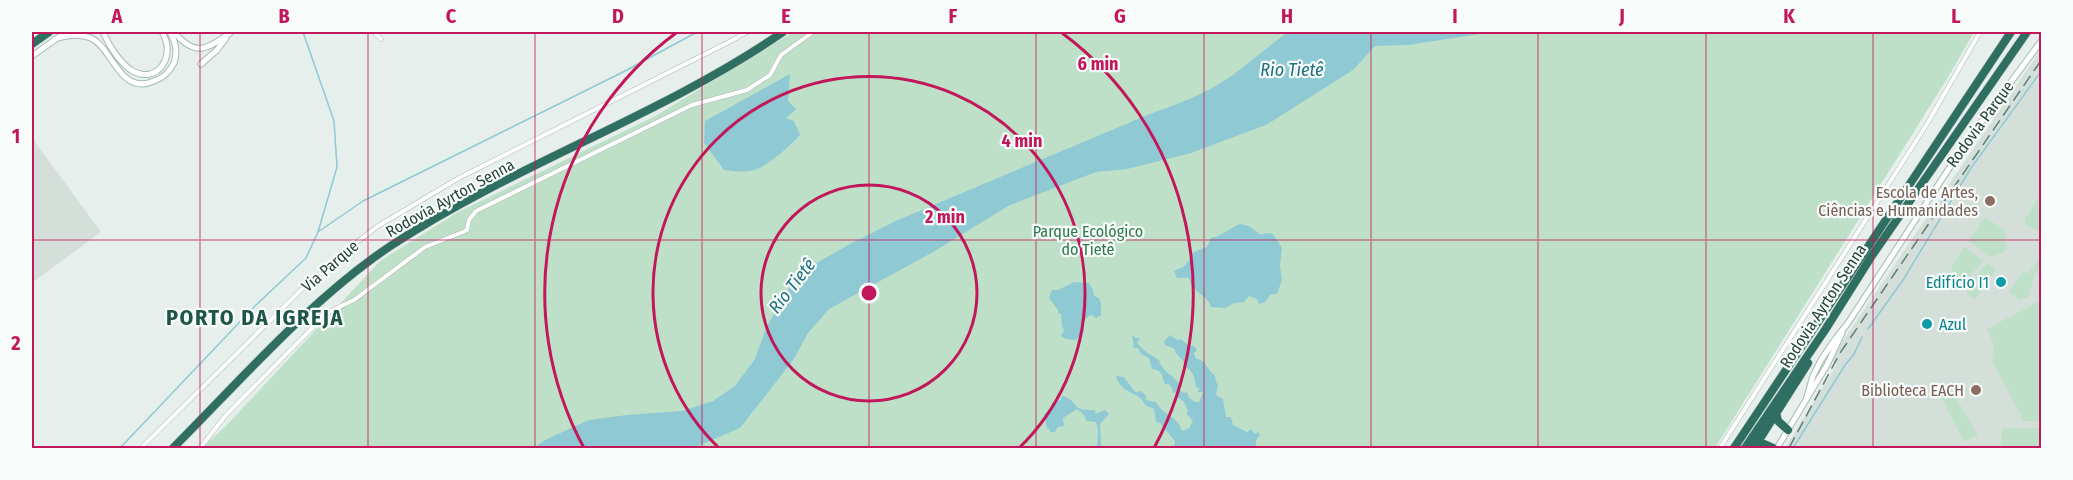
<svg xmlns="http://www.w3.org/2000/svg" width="2073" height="480" font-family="'Fira Sans Condensed',sans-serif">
<rect width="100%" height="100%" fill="#e6efeb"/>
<path fill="#d4dfda" d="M2041,49v399h-256l52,-84 -7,-4z
M32,138l69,94 -69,51z"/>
<path fill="#bfe0c8" d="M793,32h1181l-27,47 -232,369h-1514l23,-20 156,-167 78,-49 199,-97z
M2041,193v40l-16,-9v-5z
M1985,217l19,13 2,5 -3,6 5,4 -5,8 -12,4 -22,-16z
M1964,247l20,14 -13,13 -8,16 -12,-23z
M2040,257l1,1v15l-3,-2 -3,2 -7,24 -8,3 -11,-8 14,-21 5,3z
M1987,263l9,6 -21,30 -8,-5 8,-17z
M2041,300v121h-19l-1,-6 -29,-54 2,-16 -7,-16z
M1940,386l10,1 28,49 -14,5 -24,-45z
M2004,428h37v20h-40l1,-17z"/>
<path fill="#8ec9d4" d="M1288,32h205l-85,13 -33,1 -22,24 -87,55 -75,28 -64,16 -31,3 -86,33 -77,47 -104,57 -21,24 -14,26 -54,69 -42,18 -69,2h-95l11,-8 44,-20 38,-5 55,-4 31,-10 22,-15 20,-27 11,-31 24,-42 23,-21 37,-21 48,-24 252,-106c27,-10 56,-20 80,-37 20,-14 38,-31 58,-45z
M790,74l-2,27 8,8 -10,9 8,3 6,14c-9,10 -33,32 -46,35 -10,3 -20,1 -30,0l-20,-27 1,-22z
M1240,224l9,2 12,9 5,-2 7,1 9,14 -2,18 2,14 -5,14h-6l-6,8 -6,2 -2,-5 -8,-3 -5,6 -10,1 -9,5 -14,-1c-3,-12 -18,-13 -22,-29h-12l-3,-7 11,-5 9,-14 13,-5 4,-9c12,-2 18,-10 29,-14z
M1074,282l15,1 4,7 1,6 5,2 2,5v12l-5,3 -5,-3c-8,4 -8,7 -7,16l-8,9 -10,-1 -5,-3 3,-6 -2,-4 -1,-12 -3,-1v-3l-9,-12 3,-8h6z
M1132,335l4,3h4l-3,5c6,8 14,12 22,17 4,13 15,15 21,25l-1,5 6,3 2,-1c1,6 6,11 12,10l4,-10h-5l1,-4 -3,-1c-1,-8 -3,-16 -10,-20v-3l-11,-12v-3l-10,-4 -1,-4 6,-6 7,5 4,-1 8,7h5l3,4 -3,3 2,6c11,1 11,12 19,16l1,7 2,3 -2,10 7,4 3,18h5l2,8 14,7 4,-3 4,5 3,-2 2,3 -4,5v6l-4,2h-78l1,-7 -15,-18 -4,-1 -2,-13 -9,-4c-7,-16 -21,-8 -29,-28l2,-1 6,1 11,15 6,-1 5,5v4l10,2c7,14 21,13 26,29l7,-3 4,-7 -7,-8 2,-2 -4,-9 -8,-6 1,-4 -5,1 1,-3 -4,-6h-4c-3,-7 -2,-14 -13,-15l-3,-11 -8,-4 -3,-6h-4z
M1064,396c17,8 5,14 31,14l1,4 9,-4 4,4 -9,10 1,21 2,3h-6l1,-19 -2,-7 -10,-1 -1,-5 -8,-7 -14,9 1,8 -6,1 -3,5h-5l-1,-3 -2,-1 -3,-14 8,-6v-5l9,-3v-3z"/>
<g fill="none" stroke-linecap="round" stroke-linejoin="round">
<path stroke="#8ec9d4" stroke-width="1.5" d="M318,232l45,-31 262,-130 72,-39
M1868,329l35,-49 68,-112 71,-98
M120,448l136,-143 50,-47 12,-26 19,-65 -3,-46 -31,-89
M1793,448l52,-83 9,-11 8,-17"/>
<defs>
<path id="street" d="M374,32l7,7
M141,448l160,-158 51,-44 26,-20 81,-48 268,-135 20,-11
M200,448l26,-33 102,-103 26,-12 71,-53 38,-15 4,-2 2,-10 7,-9 216,-106 55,-15 23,-15 11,-20 32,-23
M1720,448l207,-324 53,-92"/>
<path id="secondary" d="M103,32c6,13 15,29 28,38 26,16 46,-14 31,-38
M174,32c21,25 32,18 56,1
M55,39c12,-4 24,-6 36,-1 22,11 29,58 63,43 9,-3 16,-10 20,-18 4,-11 1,-22 -4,-31
M32,56l34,-24
M201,64l16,-14 9,-12
M1806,400l7,-24 8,-16 15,-22 12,-15 117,-179 77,-104
M1777,448l50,-83 15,-32"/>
<path id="highway" d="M32,44l17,-12
M1776,412l2,9 10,9
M1756,447l8,-3 9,4
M173,448c67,-67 140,-151 219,-203 125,-82 269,-129 391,-213
M1734,448l277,-416
M1745,448l80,-118 46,-73 156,-225
M1754,448l54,-85"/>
</defs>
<use href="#street" stroke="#a8b8b2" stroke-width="5"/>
<use href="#secondary" stroke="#a4bbb3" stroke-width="7"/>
<use href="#highway" stroke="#c2cac8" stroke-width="9"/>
<use href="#street" stroke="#fff" stroke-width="4"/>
<use href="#secondary" stroke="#fff" stroke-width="5"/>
<use href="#highway" stroke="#2f6f62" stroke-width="8"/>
<path stroke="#5f7d75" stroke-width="1.5" stroke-dasharray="12 6" stroke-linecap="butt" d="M1789,448l51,-95 202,-294"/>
</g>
<path fill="none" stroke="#c2185b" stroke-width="1.5" stroke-opacity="0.55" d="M200,32v416M368,32v416M535,32v416M702,32v416M869,32v416M1036,32v416M1204,32v416M1371,32v416M1538,32v416M1706,32v416M1873,32v416M32,240h2010"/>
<g fill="none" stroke="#c2185b" stroke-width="3">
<circle cx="869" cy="293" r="108"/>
<path d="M719 448A216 216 0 1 1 1019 448"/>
<path d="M584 448A324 324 0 0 1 676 33M1062 33A324 324 0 0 1 1154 448"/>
</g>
<g fill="#8d6e63" stroke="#f7fbf9" stroke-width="2">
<circle cx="1990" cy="201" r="6"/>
<circle cx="1976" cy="390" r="6"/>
</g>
<g fill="#0f9aa8" stroke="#f7fbf9" stroke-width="2">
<circle cx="2001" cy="282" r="6"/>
<circle cx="1927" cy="324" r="6"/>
</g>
<g text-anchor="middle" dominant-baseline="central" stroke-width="4.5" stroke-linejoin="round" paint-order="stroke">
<g font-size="16" fill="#24423a" stroke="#f7fbf9">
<text transform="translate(1980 124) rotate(-54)">Rodovia Parque</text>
<text transform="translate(450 198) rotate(-29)">Rodovia Ayrton Senna</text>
<text transform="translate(330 266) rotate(-41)">Via Parque</text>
<text transform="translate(1823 306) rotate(-57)">Rodovia Ayrton Senna</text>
</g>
<g font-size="16" fill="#785e54" stroke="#f7fbf9" text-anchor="end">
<text x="1978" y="192">Escola de Artes,<tspan x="1978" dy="18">Ciências e Humanidades</tspan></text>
<text x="1964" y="390">Biblioteca EACH</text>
</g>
<g font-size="16" fill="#2d7a4b" stroke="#f7fbf9">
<text x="1088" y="231">Parque Ecológico<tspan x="1088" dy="18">do Tietê</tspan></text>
</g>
<g font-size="16" fill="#0d838f" stroke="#f7fbf9" text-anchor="end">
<text x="1989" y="282">Edifício I1</text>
<text x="1939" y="324" text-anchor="start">Azul</text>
</g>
<g font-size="18" font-style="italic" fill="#1c6f80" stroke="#f7fbf9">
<text x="1292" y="70">Rio Tietê</text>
<text transform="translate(792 286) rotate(-52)">Rio Tietê</text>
</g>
<g font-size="22" font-weight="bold" letter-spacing="1.5" fill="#1f5548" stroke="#f7fbf9">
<text x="255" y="317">PORTO DA IGREJA</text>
</g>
</g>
<circle cx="869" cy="293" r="9" fill="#c2185b" stroke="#f7fbf9" stroke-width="3"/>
<g font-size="18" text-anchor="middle" font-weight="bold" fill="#c2185b" stroke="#f7fbf9" stroke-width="4.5" stroke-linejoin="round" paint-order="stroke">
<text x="1098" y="70">6 min</text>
<text x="1022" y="147">4 min</text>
<text x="945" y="223">2 min</text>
</g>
<rect width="2073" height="480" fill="none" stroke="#f7fbf9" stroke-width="66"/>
<rect x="33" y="33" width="2007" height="414" fill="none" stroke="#c2185b" stroke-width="2"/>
<g font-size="20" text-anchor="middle" font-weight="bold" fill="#c2185b">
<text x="117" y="23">A</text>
<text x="284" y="23">B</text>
<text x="451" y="23">C</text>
<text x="618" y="23">D</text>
<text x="786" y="23">E</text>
<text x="953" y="23">F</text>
<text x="1120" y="23">G</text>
<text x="1287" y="23">H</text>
<text x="1455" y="23">I</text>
<text x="1622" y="23">J</text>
<text x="1789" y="23">K</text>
<text x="1956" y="23">L</text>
<text x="16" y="143">1</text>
<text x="16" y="350">2</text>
</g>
</svg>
